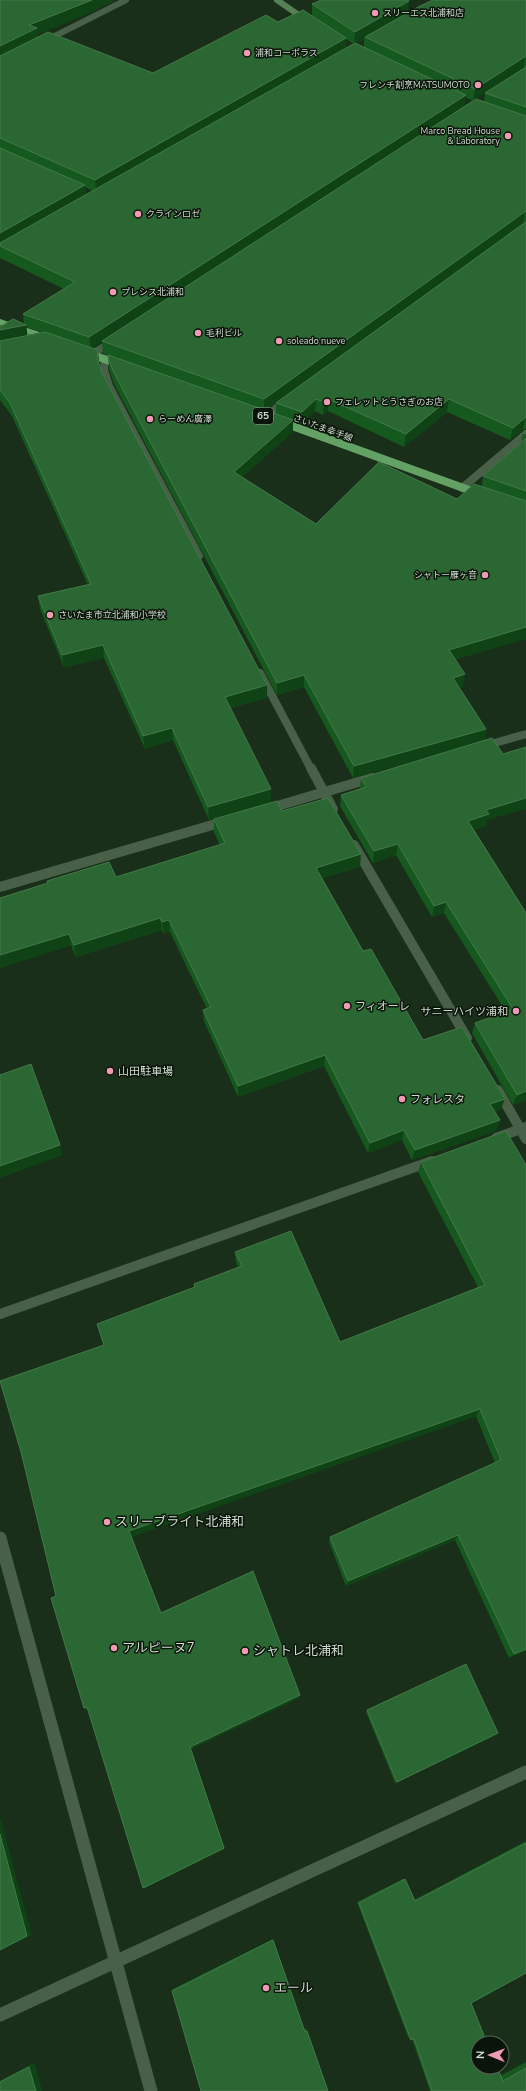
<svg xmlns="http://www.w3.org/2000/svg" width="526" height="2091" font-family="'Nunito Sans','Noto Sans JP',sans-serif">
<rect width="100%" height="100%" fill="#192f19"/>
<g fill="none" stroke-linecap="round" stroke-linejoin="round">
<path stroke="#486048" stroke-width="6" d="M45,41l81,-41"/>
<path stroke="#486048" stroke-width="8" d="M91,355l22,-14
M105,359l-1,11 5,16 90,170
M265,417l21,-16
M462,488l64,-54
M260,673l51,96
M484,746l42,-12"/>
<path stroke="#486048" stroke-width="10" d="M311,768l22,41
M267,809l105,-31
M354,845l113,193
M0,887l226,-66
M498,1090l28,49
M496,1138l30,-11
M0,1314l432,-153"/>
<path stroke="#486048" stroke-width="13" d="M0,1538l151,553
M0,2015l526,-243"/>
<path stroke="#568056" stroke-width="6" d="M277,0l29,20"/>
<path stroke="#64a164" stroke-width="6" d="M0,322l30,11"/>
<path stroke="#64a164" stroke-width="8" d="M27,332l18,6
M87,353l34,12
M281,422l199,72"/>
</g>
<path fill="#16591f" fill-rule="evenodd" d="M0,0l90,13 -52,21v3l115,36 125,-51 34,-6v-12l96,9 118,-13v429l-3,1 -13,10 -63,-28 -43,35 -76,-36 -5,4 -8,-4 -14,13 -8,-3v11l-51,45 74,47 141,-25 25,-12 1,-11 38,-34 2,-9 3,-3v209l-71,20 8,27 -4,1 27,42 -2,12 3,79 -1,6 -12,4 52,83v187l-13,5 -41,-72 3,-10 31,-11 -62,-99 -12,4 -36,-62 -23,8 -33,-57 1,-11 19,-6 1,-11 116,-35 -124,35 -49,-91 -27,8 -163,-311 -5,-15 -1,-14 -5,-1 -1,-12 -10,6 7,16 4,11 164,310v13l-37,10 41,94 -62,18 -36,-80 -28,9 -41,-91 -40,9 -24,-58 -2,-13 50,-11 -76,-169 -12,-16v-73l24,-3 -1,-10 41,-25 -64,-31zM346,39l8,5 -8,4zM364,39v8l-8,-4zM485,93l-1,9 -8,-3zM465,97l8,4 -9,5zM85,187l8,4 -7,3zM523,223l-247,180v11l-10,-4zM26,327l16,5 -15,3z
M282,811l78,56 -38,11 41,73 60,89 78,69 -6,3 5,8 -4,11 -84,29 -10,-20 -34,13 -44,-87 -86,31 -34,-76 -1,-11 4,-1 -37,-77 -6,2 -2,-4 -86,27 -5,-12 -71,23v-70l48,-15 -1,-2 69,-4 104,-32 -6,-13v-13z
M506,1131l20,520 -17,7 -54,-118 -109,46 -17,-44 1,-5 165,-74 -19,-47 -345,121 30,76 138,85 -108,51 34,100 -80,39 -57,-177h-1l-3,-3 -28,-112 48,-251 -7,-21 97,-37v-3l44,-17 -2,-5 -1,-10 105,90 138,-55 -60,-115 3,-10z
M367,1710l127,26 -99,47 -29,-71z
M526,1841v132l-55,30 29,73 26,-14v29h-96l-18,-52 -1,1 -3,-3 -51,-135 46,-23h2l9,21z
M273,1939l31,90 2,-1 22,63 -156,-100 1,-2z
M34,2063l8,28h-42v-10z"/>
<path fill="#0f4215" d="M92,0h24l-26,13 -52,21v6l-38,19v-13l29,-21z
M409,1l-1,12 -43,24 -1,2 -10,5 1,-12z
M346,38v11l-250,143 -1,-12z
M525,56l-1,12 -51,33 2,-12z
M466,95l-2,12 -373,242 -2,-12z
M85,185l1,13 -86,48v-13z
M525,211l-2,12 -259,188v-12z
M26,325l2,13 -28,6v-14z
M98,350l1,13 -2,-5z
M316,399l-1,12 -14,13 1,-12z
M328,399v12l-5,4 1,-13z
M449,399l-2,13 -43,35 2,-13z
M525,417l-2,13 -13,10 3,-12z
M293,420v12l-59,52v-12z
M526,627v12l-79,23 2,-12z
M103,645l1,13 -40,9 -2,-12z
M465,674l-2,12 -12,4 2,-12z
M304,675v12l-27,8v-12z
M267,685v13l-42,11v-12z
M172,728l1,12 -28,9 -2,-13z
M486,729l-2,12 -131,37 1,-12z
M271,789v13l-62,18 -1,-13z
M526,798v11l-39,11 -1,6 -20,6 2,-11 18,-11z
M398,844l-2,11 -23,8 1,-12z
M361,854l-1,13 -44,13v-12z
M446,902l-2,11 -12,4 2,-11z
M160,918l2,12 -86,27 -2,-12z
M169,920l1,12 -6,2 -2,-12z
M69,934l2,11 -71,23v-13z
M325,1055l-1,11 -86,31v-11z
M526,1091v9l-13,5 4,-10z
M505,1099l-4,10 -14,6 3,-11z
M500,1120l-4,11 -84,29 3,-10z
M404,1130l-2,10 -34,13 2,-10z
M60,1145l3,10 -63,23v-12z
M480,1409l-4,7 -345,121 -2,-6z
M458,1535l-3,5 -109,46 2,-5z
M526,1649v2l-17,7 5,-4z
M300,1695l-1,3 -108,51 34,100 -80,39h-2l47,-141z
M87,1707l3,3 -3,1 -3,-3z
M498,1733l-4,3 -99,47 2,-1z
M0,1817l32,118 -32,15z
M34,2063l8,28h-6l-7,-24z"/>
<path fill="#2a6732" stroke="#44794a" d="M0,0h92l-63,25 8,3 -37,18z
M321,0h86l2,1 -54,31 -43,-28z
M433,0h93v56l-51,33 -110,-52 55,-31z
M303,10l43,28 -251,142 -95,-42v-82l48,-24 105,41 113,-58 12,7z
M355,43l111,52 -377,242 -66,-23 52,-32 -75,-36v-3z
M526,67v40l-41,-14z
M476,99l50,17v95l-262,188 -162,-58z
M0,148l85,37 -85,48z
M526,222v195l-13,11 -64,-29 -43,35 -78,-35 -4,3 -8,-3 -14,13 -26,-9z
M13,319l13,6 -26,5v-3z
M45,332l53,18 -1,8 6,17 164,310 -42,12 46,92 -63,18 -36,-79 -29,8 -40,-91 -41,10 -24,-59 53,-12 -81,-181 -10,-13v-49z
M108,355l185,65 -59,52 82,52 63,-62 78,37 17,-15 52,17v126l-77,23 16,24 -12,4 33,51 -132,37 -50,-91 -27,8 -164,-312 -5,-14z
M526,430v4l-3,-1z
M526,438v53l-43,-15z
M492,738l11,16 23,-7v51l-40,12 3,4 -21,7 58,92v178l-9,4 -42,-72 38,-14 -67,-107 -12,4 -36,-62 -24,7 -33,-56 25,-8 -5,-9z
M328,798l33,56 -45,14 47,83 8,-2 52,91 39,-13 43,72 -15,5 10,16 -85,30 -11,-20 -34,13 -45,-88 -87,31 -35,-76 8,-3 -42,-87 -7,2 -2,-4 -86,27 -5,-11 -69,21v-57l48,-15 -1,-2 62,-19 7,15 109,-34 -11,-24 63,-18 5,10z
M31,1064l29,81 -60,21v-92v1z
M506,1131l20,34v484l-12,5 -56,-119 -110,46 -18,-44 171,-77 -21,-51 -351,122 32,82 92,-42 47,124 -110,52 34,101 -81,40 -56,-181 -3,1 -33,-110 5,-2 -35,-144 -21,-71 104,-36 -7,-21 98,-37 -1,-3 48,-18 -7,-14 56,-21 49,111 145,-57 -64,-123z
M466,1664l32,69 -101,49 -30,-72z
M0,1834l27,102 -27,14z
M526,1843v130l-55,30 16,40h-9v24h19l6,14 23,-13v23h-94l-18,-52 -3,1 -52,-137 46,-24 10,22z
M273,1940l32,92 2,-1 21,60h-127l-29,-100z
M29,2067l7,24h-36v-9z"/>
<g fill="#f19ab3" stroke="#0b140b" stroke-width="1.5">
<circle cx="375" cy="13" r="4"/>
<circle cx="247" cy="53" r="4"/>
<circle cx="478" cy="85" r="4"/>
<circle cx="508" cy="136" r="4"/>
<circle cx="138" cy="214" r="4"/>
<circle cx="113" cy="292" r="4"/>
<circle cx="198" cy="333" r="4"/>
<circle cx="279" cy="341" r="4"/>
<circle cx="327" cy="402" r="4"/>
<circle cx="150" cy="419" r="4"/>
<circle cx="485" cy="575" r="4"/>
<circle cx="50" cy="615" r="4"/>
<circle cx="347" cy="1006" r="4"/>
<circle cx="516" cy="1011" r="4"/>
<circle cx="110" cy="1071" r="4"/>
<circle cx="402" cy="1099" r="4"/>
<circle cx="107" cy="1522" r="4"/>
<circle cx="114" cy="1648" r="4"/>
<circle cx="245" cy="1651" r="4"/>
<circle cx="266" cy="1988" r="4"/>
</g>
<g text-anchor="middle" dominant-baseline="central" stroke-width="3" stroke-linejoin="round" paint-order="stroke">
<g font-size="9" fill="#cfdcce" stroke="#0b140b" text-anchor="start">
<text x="383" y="13">スリーエス北浦和店</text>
<text x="255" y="53">浦和コーポラス</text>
<text x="470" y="85" text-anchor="end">フレンチ割烹MATSUMOTO</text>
<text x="500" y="131" text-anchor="end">Marco Bread House<tspan x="500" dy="10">&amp; Laboratory</tspan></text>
<text x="146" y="214">クラインロゼ</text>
<text x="121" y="292">プレシス北浦和</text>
<text x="206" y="333">毛利ビル</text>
<text x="287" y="341">soleado nueve</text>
<text x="335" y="402">フェレットとうさぎのお店</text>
<text x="158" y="419">らーめん廣澤</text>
<text x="477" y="575" text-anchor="end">シャトー雁ヶ音</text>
<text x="58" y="615">さいたま市立北浦和小学校</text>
</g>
<g font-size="9" fill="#cfdcce" stroke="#0b140b">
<text transform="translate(323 428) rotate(20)">さいたま幸手線</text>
</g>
<rect fill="#0b140b" stroke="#94a094" stroke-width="1" x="253" y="408" width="20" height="16" rx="3"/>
<g font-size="10" font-weight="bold" fill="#cfdcce">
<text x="263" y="416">65</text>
</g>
<g font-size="11" fill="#cfdcce" stroke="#0b140b" text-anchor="start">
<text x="355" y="1006">フィオーレ</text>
<text x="508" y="1011" text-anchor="end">サニーハイツ浦和</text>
<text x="118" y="1071">山田駐車場</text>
<text x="410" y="1099">フォレスタ</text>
</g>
<g font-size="13" fill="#cfdcce" stroke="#0b140b" text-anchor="start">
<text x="115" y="1522">スリーブライト北浦和</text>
<text x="122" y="1648">アルピーヌ7</text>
<text x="253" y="1651">シャトレ北浦和</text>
<text x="274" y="1988">エール</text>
</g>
</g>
<g transform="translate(490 2055) rotate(271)"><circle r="19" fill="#0b140b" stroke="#596459"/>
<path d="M0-3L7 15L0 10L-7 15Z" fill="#f19ab3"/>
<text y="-6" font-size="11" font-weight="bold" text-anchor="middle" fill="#cfdcce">N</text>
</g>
</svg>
